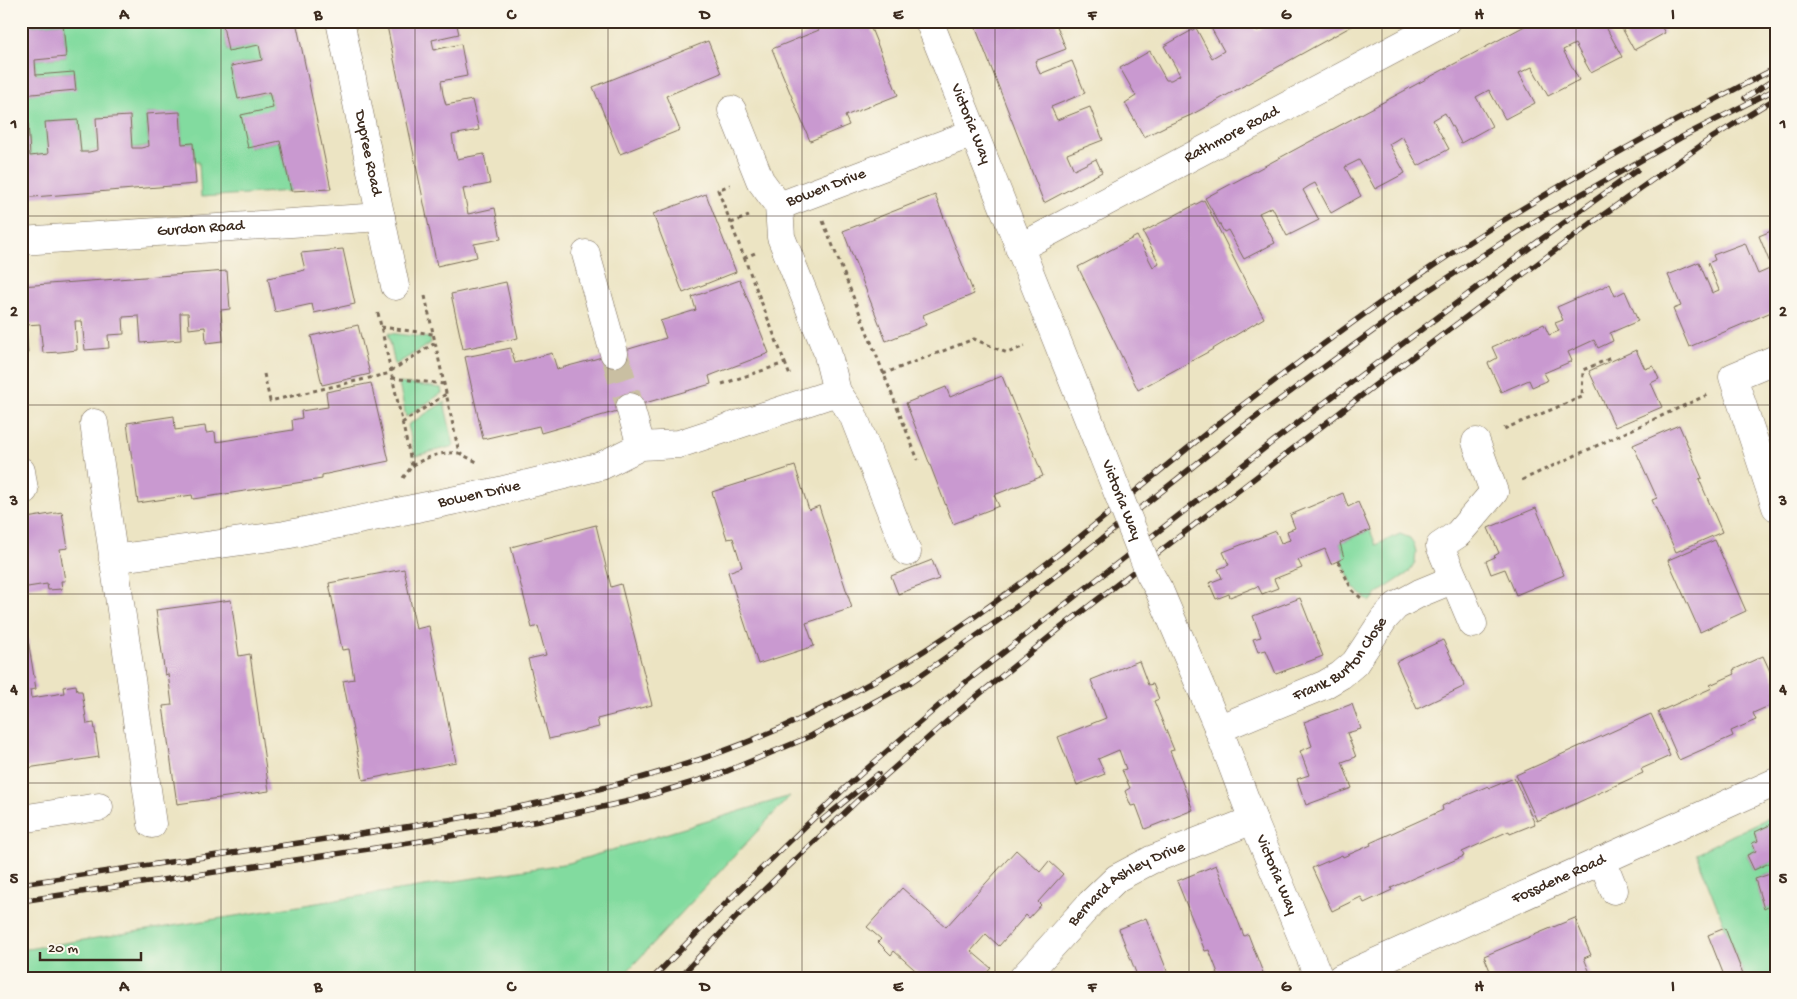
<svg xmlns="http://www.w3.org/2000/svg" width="1797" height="999" font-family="'Gochi Hand',sans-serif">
<rect width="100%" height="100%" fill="#fbf7ec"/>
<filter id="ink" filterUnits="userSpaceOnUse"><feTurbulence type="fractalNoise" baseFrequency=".02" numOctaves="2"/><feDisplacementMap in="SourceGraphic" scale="10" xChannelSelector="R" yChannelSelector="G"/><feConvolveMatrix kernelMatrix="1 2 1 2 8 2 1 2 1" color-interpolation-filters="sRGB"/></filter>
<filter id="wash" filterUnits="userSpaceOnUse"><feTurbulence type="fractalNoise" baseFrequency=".0096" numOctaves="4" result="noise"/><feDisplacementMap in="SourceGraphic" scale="20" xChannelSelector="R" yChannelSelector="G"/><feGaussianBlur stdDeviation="1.12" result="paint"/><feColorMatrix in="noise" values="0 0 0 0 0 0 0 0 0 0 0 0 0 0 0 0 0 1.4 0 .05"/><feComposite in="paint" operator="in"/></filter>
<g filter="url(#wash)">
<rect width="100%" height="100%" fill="#ece4c3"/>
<path fill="#82db9f" stroke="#5e825e" d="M31,21h191l6,30 31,-6 3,15 -31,6 7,33 31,-6 4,15 -28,24 4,16 31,-7 11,50 -90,6 -2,-35h-4l-2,-19 -11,1 -2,-31 -34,1 3,32 -17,2 -2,-32 -34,2 2,32 -17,2 -3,-32 -32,2 2,32 -18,2 -2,-34h-7v-27l55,-6 -2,-17 -38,3 -1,-15 31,-3 -3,-34 -32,3z
M388,333l42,5 1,5 -36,22z
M399,383l42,5 1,5 -36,24z
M444,402l10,44 -39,10 -7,-31z
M1370,530l6,15 24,-11 10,4 4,6 2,8 -1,10 -7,11 -30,20 -8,9 -16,-14 -13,-29v-8l2,-1 -3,-7z
M790,796l-169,182h-600v-28l548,-87z
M1776,814v8l-21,10 3,9 -5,3 3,7 -9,4 7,15 22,-10v12l-21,7 9,29 6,-2 3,11 3,-1v62h-31l-49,-125z"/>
<g id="blocks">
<path fill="#c999d0" d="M21,21h10v5l32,-3 3,34 -31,3 1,15 38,-3 2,18 -55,5z
M222,21h74l35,168 -40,2 -11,-50 -32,7 -7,-33 32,-7 -4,-16 -31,7 -7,-33 31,-6 -3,-15 -31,6z
M386,21h70l3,13 -27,6 2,10 27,-6 6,32 -26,5 2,13 3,11 26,-5 7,30 -27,5 2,13 3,11 27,-5 6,30 -27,5 3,14 2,11 27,-6 6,31 -27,5 3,13 -40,9z
M825,21h43l30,74 -53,21 4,9 -39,16 -38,-92 47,-19 -2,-6z
M973,21h46l2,6 14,-6h20l11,28 -31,12 5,13 32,-13 13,32 -34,14 6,13 33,-13 13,33 -36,14 7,16 22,-11 6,13 -58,31z
M1207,21h43l6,10 11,-5 -3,-5h97l-170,94 -25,11 -22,11 -19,-34 11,-7 -16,-28 30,-17 16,29h5l9,-5 -16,-29 32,-18 16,30 12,-7z
M1534,21h83l-11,6 16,30 -31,16 -16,-29 -12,6 16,30 -31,16 -16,-29 -13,6 16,30 -30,16 -16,-29 -13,7 16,29 -31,17 -16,-30 -12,7 16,29 -31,17 -16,-30 -6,4 -7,4 16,29 -30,16 -16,-29 -14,7 16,29 -30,17 -16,-30 -6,3 -6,4 16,30 -32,16 -15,-29 -13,6 16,30 -31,16 -16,-29 -4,2 -19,-34z
M1618,21h40l7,12 -31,17z
M1674,21h13l-10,6z
M708,41l13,32 -55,23 14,34 -60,24 -27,-67z
M180,112l2,32 11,-1 3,41 -175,14v-76h7l2,34 18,-2 -3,-32 33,-2 3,32h8l9,-2 -2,-32 34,-2 2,32h9l8,-2 -3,-32z
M706,194l30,78 -53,21 -30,-79z
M935,195l39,99 -51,21 3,10 -40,16 -43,-110z
M1204,200l60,118 -56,34 -70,38 -60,-123 59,-31 16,31 6,-4 -16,-31z
M1776,229v81l-87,37 -16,-38 8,-3 -13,-31 31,-13 13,31 7,-3 -11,-27 7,-3 -2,-5 32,-12 13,31 14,-6 -13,-32z
M343,249l12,55 -41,9 -2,-9 -37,8 -7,-34 37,-8 -4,-17z
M227,271l3,38 -9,1 2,31 -17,2 -1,-16 -16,2 -1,-16h-8l1,27 -40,3 -2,-27 -16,1 1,17 -16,1 1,13 -24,2 -3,-29h-7l2,29 -17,2 -17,1 -3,-29 -14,1 2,29 -7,1v-69z
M740,280l29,73 -60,23 2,8 -170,49 -2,-7 -56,13 -18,-82 46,-9 4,15 37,-10 5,16 38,-10 71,-21 -6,-17 36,-11 -4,-13z
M506,282l12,56 -55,11 -12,-55z
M1610,284l5,12 10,-5 13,30 -28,12 3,8 -15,7 -4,-8 -26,12 4,9 -28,12 4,7 -16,7 -3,-7 -28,12 -13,-29 9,-5 -5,-11 52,-23 5,11 10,-4 -4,-8 8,-3 -6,-13z
M358,325l12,49 -48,11 -11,-49z
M1636,350l9,19 8,-3 6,13 -8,4 11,24 -47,20 -26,-56z
M1002,376l41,100 -49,19 5,11 -46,18 -47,-121 40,-16 4,10z
M371,383l18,78 -67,14v4l-129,20 -1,-4 -54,8 -11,-80 47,-7 1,14 30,-4 1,7 9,-1 1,10 77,-12 -1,-10 10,-2 -1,-7 27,-4 -2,-15z
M1679,425l23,53 -3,1 23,53 -46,20 -24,-52 5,-2 -24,-53z
M795,466l14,44 10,-4 33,102 -46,15 8,23 -56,18 -30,-92 14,-5 -9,-29 -6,1 -15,-47z
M1343,493l5,14 10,-5 12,28 -30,13 4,15 -13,6 -6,-15 -27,11 4,8 -28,11 4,9 -16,6 -4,-8 -28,11 -1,-3 -13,5 -7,-16 13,-5 -4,-9 11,-4 -6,-13 53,-21 5,12 9,-3 -3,-9 8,-3 -5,-13z
M1536,508l28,67 -48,20 -11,-26 -14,5 -5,-13 9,-4 -1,-1 5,-3 -11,-25z
M62,512l6,36 -8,1 5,32h-4l1,8 -14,1 -1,-6 -26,4v-69z
M596,525l15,62 10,-3 31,121 -55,14 2,8 -50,12 -21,-80 18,-4 -8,-29 -6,2 -21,-81z
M1715,540l31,71 -46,21 -32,-72z
M932,560l7,19 -41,15 -7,-18z
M404,569l12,60 13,-3 27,136 -93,18 -20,-99 11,-2 -5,-30 -7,1 -13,-67z
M21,596l15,93 -6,1 1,8 33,-5 -1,-6 13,-2 1,6h5l5,33 7,-1 5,34 -78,12z
M1300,598l23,58 -47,18 -10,-24 -8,2 -5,-13 8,-2 -8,-21z
M231,600l8,56 11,-2 19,137 -92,13 -14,-98 9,-1 -4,-31 -3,1 -9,-65z
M1443,640l22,46 -48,23 -21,-47z
M1763,656l13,28v19l-23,10 3,7 -25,11 2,5 -54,24 -21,-48 54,-24 -2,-3 25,-11 -2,-4z
M1139,661l9,24 5,-1 6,15 -5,2 20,49 -4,1 23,59 -48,19 -9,-24 -5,1 -6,-15 5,-3 -8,-18 4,-1 -7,-19 -21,9 7,15 -28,11 -19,-48 48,-19 -15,-38z
M1352,704l9,25 -14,4 9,24 -14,5 10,26 -46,17 -9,-26 12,-4 -9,-24 12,-5 -8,-24z
M1651,714l19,42 -29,13 2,4 -106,48 -21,-46z
M1514,778l21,46 -25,10 -1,-3 -47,21 2,4 -73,32 1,2 -28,13 -3,-6 -29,14 -20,-43 30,-13 1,2 28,-12 -1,-2 73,-33 -1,-4 46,-20 2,2z
M1776,822v38l-22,10 -7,-15 9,-4 -4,-8 6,-2 -3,-9z
M1016,850l24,22 9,-11 14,13 -25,28 3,3 -12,13 -3,-3 -27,31 -13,-12 -15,17 20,17 -9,10h-58l-30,-27 -3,4 -13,-13 3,-3 -14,-12 35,-39 44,39z
M1216,865l28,71 4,-2 17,44h-58l11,-5 -9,-23 -4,1 -28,-70z
M1776,872v44l-3,1 -3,-11 -6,3 -9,-30z
M1146,918l24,60h-32l-19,-49z
M1575,918l16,37 -7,3 8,20h-99l-9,-22z
M1725,928l14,36 6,14h-20l-17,-43z"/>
</g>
</g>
<g filter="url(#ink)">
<use href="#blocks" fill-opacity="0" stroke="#796b58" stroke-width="1"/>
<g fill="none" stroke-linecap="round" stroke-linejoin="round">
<path stroke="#c9bfa2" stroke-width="28" stroke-dasharray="28 14" stroke-linecap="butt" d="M614,353l16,54"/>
<defs>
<g id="minor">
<path id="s1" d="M340,21l55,265"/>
<path id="s2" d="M929,21l173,432"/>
<path d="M732,110l28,70 19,26"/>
<path id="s3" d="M21,241l360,-24"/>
<path id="s4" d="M1019,248l428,-227"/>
<path d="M586,254l28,99"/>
<path d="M1776,359l-43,18 43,130"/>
<path d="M630,407l11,39"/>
<path d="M94,423l58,401"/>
<path d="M21,471l3,19 -3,1"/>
<path id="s5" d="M907,552l-54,-137 -16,-23 -10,-41 -46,-114 -2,-31 194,-73"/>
<path id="s6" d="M113,559l172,-24 210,-43 106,-26 40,-20 38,-2 158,-52"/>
<path id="s7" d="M1159,590l58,135 36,95 66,158"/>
<path d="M1473,624l-33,-78 18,-12 36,-42 -18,-50"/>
<path id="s8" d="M1218,729l106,-44 17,-10 14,-12 29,-44 12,-13 24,-13 34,-14"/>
<path d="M21,819l78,-12"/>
<path d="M1602,860l12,30"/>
<path id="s9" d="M1023,978l68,-75 26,-25 34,-18 102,-40"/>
<path id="s10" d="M1341,978l435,-196"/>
</g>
</defs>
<use href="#minor" stroke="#796b58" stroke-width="29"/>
<path stroke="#796b58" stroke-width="3" stroke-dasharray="4 4" stroke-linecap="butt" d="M823,221l95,239
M731,223l18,-7
M744,258l11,-5
M425,296l34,157 20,10
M378,313l34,153 -9,12
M381,327l52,7
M785,363l5,13
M391,371l44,-28
M264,374l6,27 121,-28
M883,374l91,-35 33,14 18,-7
M392,378l52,6
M722,384l63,-21 -67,-173 12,-5
M402,423l44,-29
M1504,429l78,-32 1,-27 28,-12
M412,466c16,-10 28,-14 47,-13
M1522,480l185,-85
M1338,561l14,29 9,8"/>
<use href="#minor" stroke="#fff" stroke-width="28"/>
<defs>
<path id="rail" d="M1745,98l31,-20
M822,820l56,-46
M21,884c102,-15 203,-30 305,-45 163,-24 328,-50 479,-122 68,-32 133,-73 194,-118 84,-60 159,-130 241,-192 84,-64 169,-128 259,-184 90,-56 183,-107 277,-155
M21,901l388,-58 130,-22 95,-21 86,-26 89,-37 102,-55 95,-67 238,-189 182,-134 117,-76 137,-78 96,-49
M653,978l78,-80 115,-111 121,-106 308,-241 261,-197 101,-73
M679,978l61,-65 118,-113 96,-85 104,-85 316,-244 219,-164 117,-83 66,-41"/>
</defs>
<use href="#rail" stroke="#3b2a1e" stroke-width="5.5"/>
<use href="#rail" stroke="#fbf7ec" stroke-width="4" stroke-dasharray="11" stroke-linecap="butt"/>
<defs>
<g id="minor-bridge">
<path id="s11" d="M1102,453l48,121 9,16"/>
</g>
</defs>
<use href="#minor-bridge" stroke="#796b58" stroke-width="29" stroke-linecap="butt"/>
<use href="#minor-bridge" stroke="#fff" stroke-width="28"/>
</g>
</g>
<path fill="none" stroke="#3b2a1e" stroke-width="1" stroke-opacity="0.55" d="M221,21v957M415,21v957M608,21v957M802,21v957M995,21v957M1189,21v957M1382,21v957M1576,21v957M21,216h1755M21,405h1755M21,594h1755M21,783h1755"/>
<g text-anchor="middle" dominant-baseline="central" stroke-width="4" stroke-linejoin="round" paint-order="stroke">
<g font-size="16" fill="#3b2a1e" stroke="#fbf7ec">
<text stroke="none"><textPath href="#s2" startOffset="111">Victoria Way</textPath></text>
<text stroke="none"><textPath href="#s4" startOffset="241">Rathmore Road</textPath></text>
<text stroke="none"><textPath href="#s1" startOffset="135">Dupree Road</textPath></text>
<text stroke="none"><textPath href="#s5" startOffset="422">Bowen Drive</textPath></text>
<text stroke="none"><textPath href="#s3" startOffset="180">Gurdon Road</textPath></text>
<text stroke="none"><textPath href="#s6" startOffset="372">Bowen Drive</textPath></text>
<text stroke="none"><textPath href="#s11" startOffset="51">Victoria Way</textPath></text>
<text stroke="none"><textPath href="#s8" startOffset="144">Frank Burton Close</textPath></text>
<text stroke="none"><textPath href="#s7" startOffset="308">Victoria Way</textPath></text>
<text stroke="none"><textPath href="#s10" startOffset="239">Fossdene Road</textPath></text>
<text stroke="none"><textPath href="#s9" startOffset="142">Bernard Ashley Drive</textPath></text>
</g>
</g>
<rect width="1797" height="999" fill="none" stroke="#fbf7ec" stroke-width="55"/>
<path d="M40 952v8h101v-8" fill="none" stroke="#3b2a1e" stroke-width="2.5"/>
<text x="48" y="952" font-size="15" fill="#3b2a1e" stroke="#fbf7ec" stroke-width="4" paint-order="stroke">20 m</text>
<rect x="28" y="28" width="1742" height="944" fill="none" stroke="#3b2a1e" stroke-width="2"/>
<g font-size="16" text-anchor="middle" font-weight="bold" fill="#3b2a1e">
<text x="124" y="19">A</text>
<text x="318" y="19">B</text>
<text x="511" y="19">C</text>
<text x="705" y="19">D</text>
<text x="898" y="19">E</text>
<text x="1092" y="19">F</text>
<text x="1286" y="19">G</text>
<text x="1479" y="19">H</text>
<text x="1673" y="19">I</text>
<text x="14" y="128">1</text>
<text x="1783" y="128">1</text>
<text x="14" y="316">2</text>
<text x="1783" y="316">2</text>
<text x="14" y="505">3</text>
<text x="1783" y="505">3</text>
<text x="14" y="694">4</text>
<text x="1783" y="694">4</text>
<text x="14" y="883">5</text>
<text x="1783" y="883">5</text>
<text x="124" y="991">A</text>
<text x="318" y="991">B</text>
<text x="511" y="991">C</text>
<text x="705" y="991">D</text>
<text x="898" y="991">E</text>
<text x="1092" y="991">F</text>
<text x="1286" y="991">G</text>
<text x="1479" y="991">H</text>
<text x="1673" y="991">I</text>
</g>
</svg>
